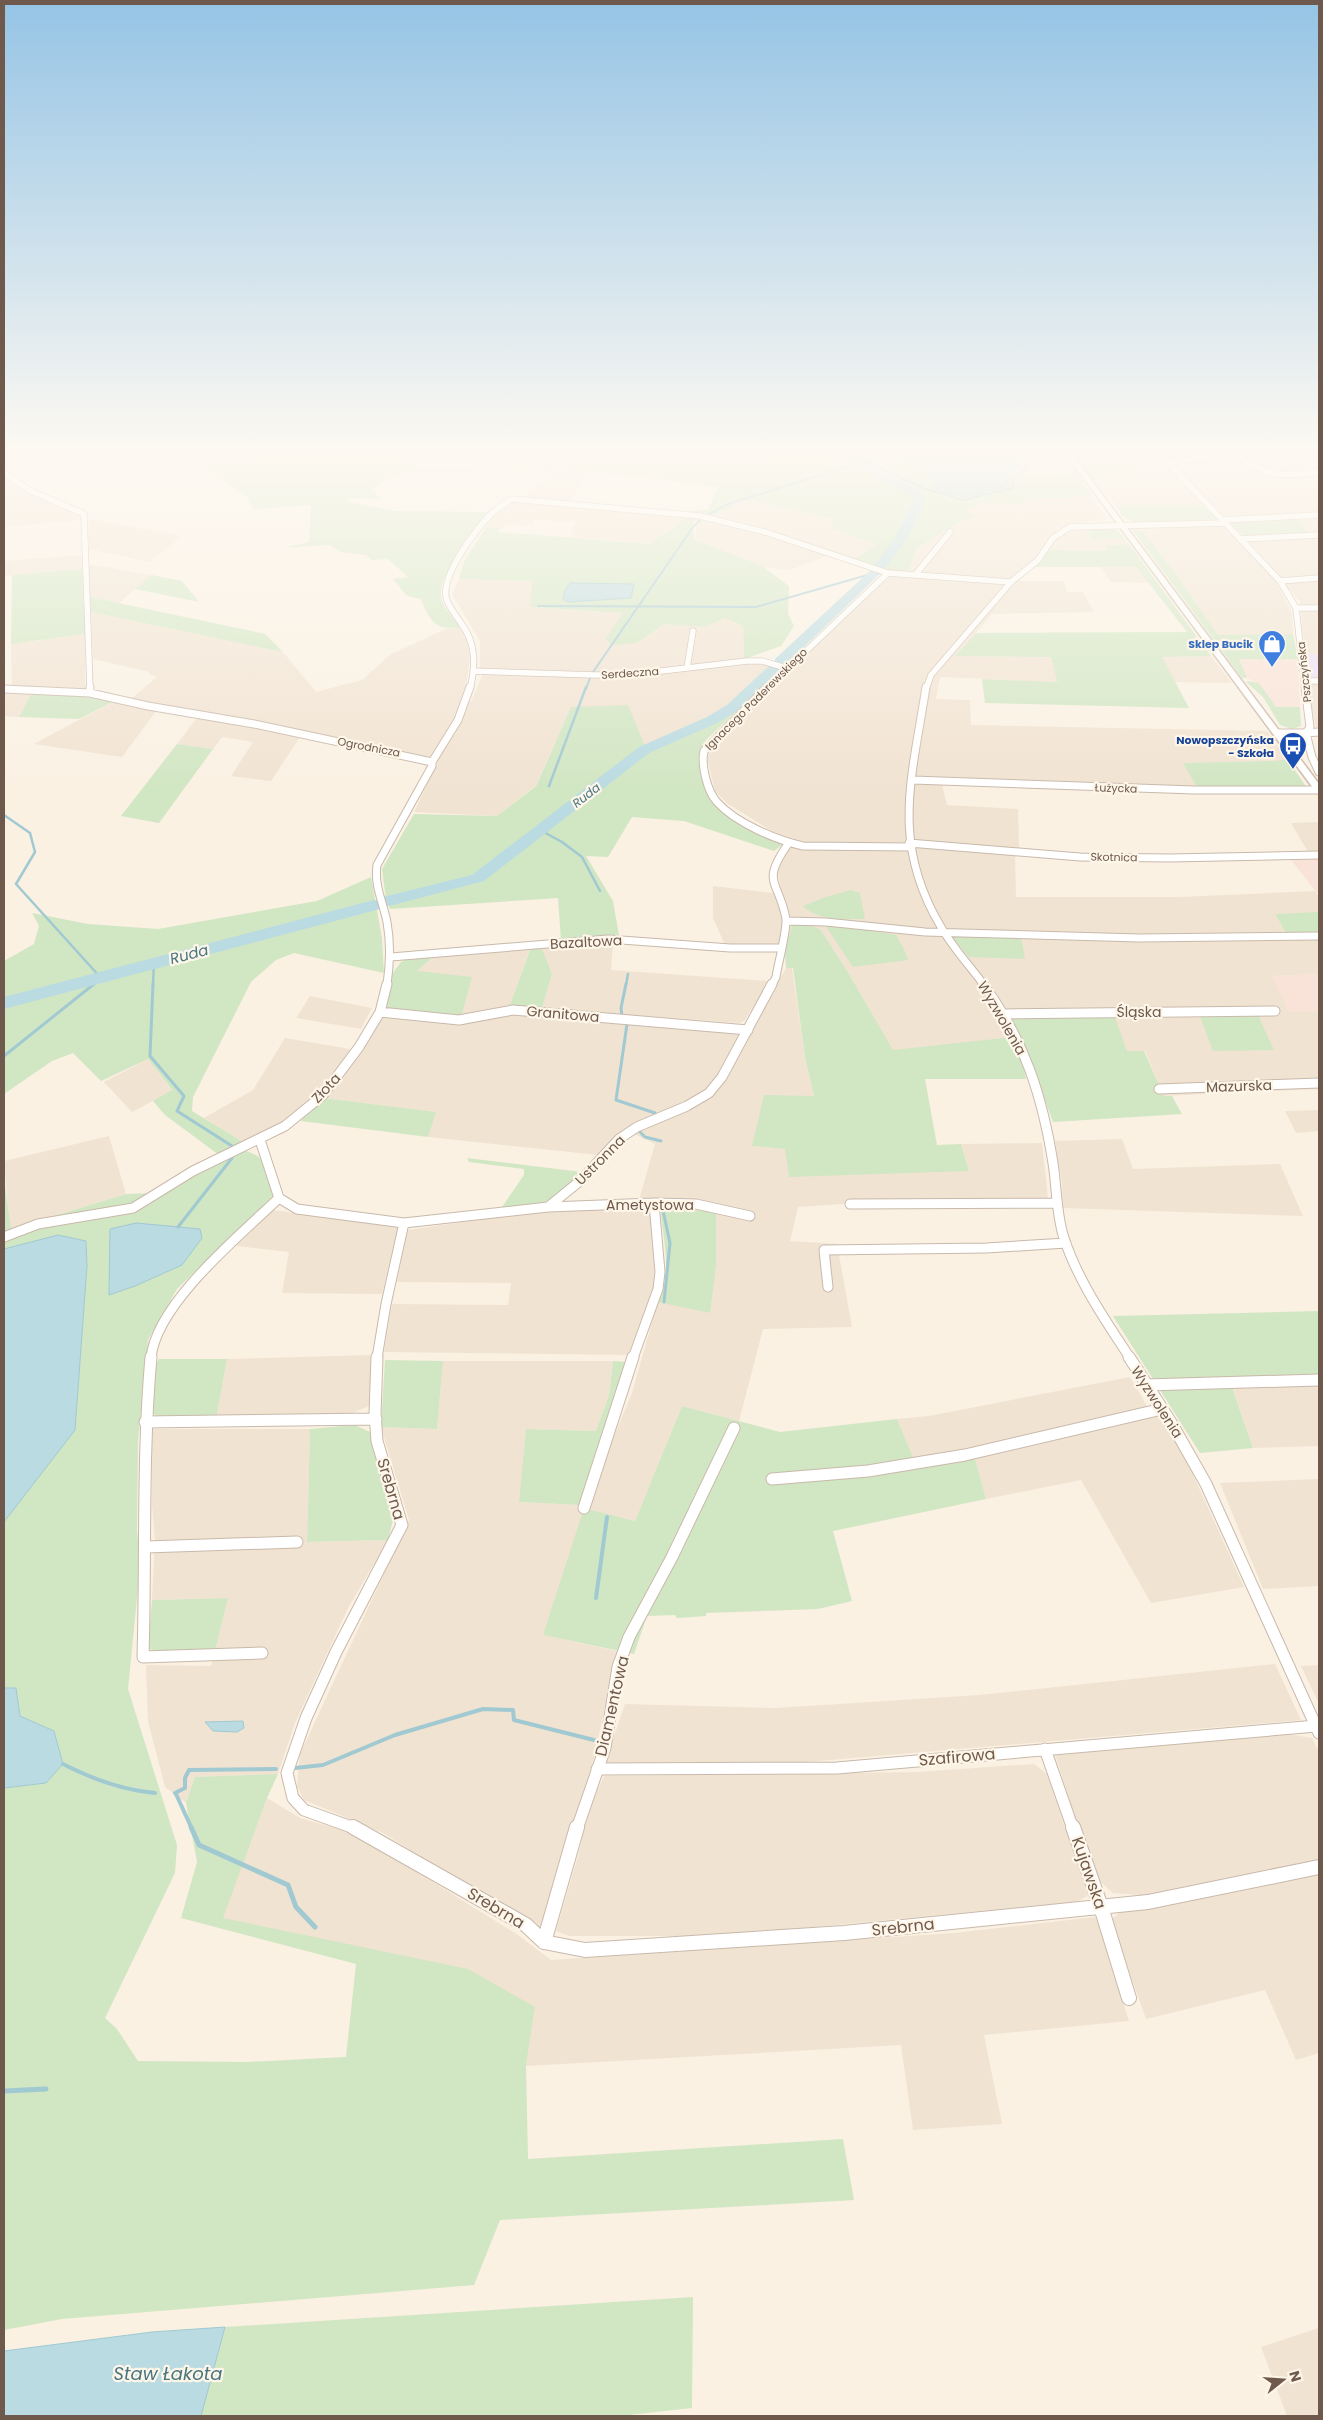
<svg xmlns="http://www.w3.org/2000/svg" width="1323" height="2420" font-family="Poppins,sans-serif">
<rect width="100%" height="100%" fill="#faf1e3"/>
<path fill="#f1e3d2" d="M1025,453h38l15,20 -66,2 11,-14z
M1123,453h196v19l-9,15 9,-1v169l-14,-2 -5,-51 -55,-65 64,-4 -16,-18 -67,4 -12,-14h-98l-24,-25 51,-4 -27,-21z
M565,468l28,4 -12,10 -12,22 118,8 -8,13 -30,19 -78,-7 3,-15 -40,-2 -2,6 -24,-2 -7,4 -15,-1 5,-10z
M4,479l77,37 1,4 -78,7z
M1092,497l15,22 -35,5 -15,6 -16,30 -23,21h46l3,11h16l11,20 -102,2 -36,42 95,1 6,25 -117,-5 -4,22 34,1 1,25 296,6 40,57 -365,-3 5,20 71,4 1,38 6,3 -10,7 1,40h162l137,-6 4,6v16l-44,1 15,26 29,-1v35l-46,2 16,36 30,-1v78l-155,7 -19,-45h-18l-117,-34 11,19 -128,15 -44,-77 -28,-44 -29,-5 -7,27 -13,-6 -47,-1 -12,-27v-32l69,8 -5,-23 14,-28 -63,-39 -13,-13 -8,-33 4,-11 82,-83 79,-72 19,-16 17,-4 9,-24 43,-26 15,-7 -8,-4v-2l24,-8 18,4 29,-7z
M742,498l90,21v10l45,15 -22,15 -21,-6 -44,17 -29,-3 -65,-27v-22l15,-2 11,-5 4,1z
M89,519l93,17 -33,26 -60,-13z
M1222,524l54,57 16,32 1,21 -75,1 -48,-69 -26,-34 -12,-3 5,-3z
M1084,527l9,12h32l4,5 -22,1 1,6 -60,-1 7,-11 11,-8z
M82,555v14l-78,7v-15z
M89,564l63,11 -33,28 -29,-6z
M1101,567h35l13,16 -38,-1z
M459,579l74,2 -3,26 94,6 -19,26 32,4 27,-19 41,3 20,-9 18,8 1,33 -111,14 -153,-5v-27l-28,-47z
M91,612l192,40 33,40 46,-12 29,-26 55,-25 14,-2 7,11 4,13 -7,51h7l13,-31 94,5 182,-14 22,7 -64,44 -73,33 -74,-39 -35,78 -39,31 -83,-4 25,-53 -308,-60 26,-22 -8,-3 1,-2 -57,-13z
M85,634v57l-73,-4 -1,-43z
M1211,656l21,27 -58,-1 -13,-25z
M1310,684h9v60l-8,-41z
M4,691l28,1 -13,25 -15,-1z
M114,701l43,9 -35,47 -88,-13z
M197,718l34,4 69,15 -29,44 -40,-5 22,-34 -31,-5 -9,12 -36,-5z
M1319,822v30h-11l-17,-29z
M604,942l9,1 -2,27 158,11 -24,39 -5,3 -198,-15 10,-34 -11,-28z
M522,948l8,1 -20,56 -49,12 -44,-46 17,-15z
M786,968h6l13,89 9,39 -62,50 33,3 37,26 147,-5 -8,-26 81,-1 6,55 -134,1 -116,8 -8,34 47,3 15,83 -89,2 -24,92 -57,-15 -47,115 -51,-13 48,-115 26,-92 52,12 -37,-106 -22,1 4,75 -27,72 -244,-3 8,-48 116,1 3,-22 -114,-1 11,-52 146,-21 83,-2 18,-63 -23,-11 78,-35z
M310,996l62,12 -11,21 -65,-11z
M507,1011l233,22 -28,53 -47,26 -67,43 -170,-18 7,-25 -112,-14 60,-84 79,8z
M285,1038l65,11 -10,18 -41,45 -19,13 -35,18 -41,-25 49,-28z
M148,1059l24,32 -40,21 -28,-30z
M1319,1110v21l-23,2 -11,-22z
M109,1136l17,58 -116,35 -6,-68z
M1122,1139l11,30 147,-5 23,52 -240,-8 -1,-25 -7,-42z
M272,1210l126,17 -16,67 -100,-1 7,-41 -53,-6z
M372,1355l-3,51 -19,8 -134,5 11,-60z
M443,1361h170l-4,34 -13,36 -70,-2 -6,73 59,3 4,12 -40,118 74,16 -23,107 -54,174 -157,-99 -79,-33 -7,-14 3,-32 109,-234 -28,-93 56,2z
M1130,1377l18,31 -233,55 -18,-44 32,-3z
M1319,1383v63l-66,2 -21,-62z
M1159,1416l22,32 63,139 -93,16 -70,-123 -95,19 -11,-40z
M152,1429h158l-3,113 81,-2 -40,68 -53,115 -17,51 -83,3 -9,26 -21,-16 -17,-66 -2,-56 65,1 17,-68 -76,2 3,-60 -3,-35z
M1319,1479v107l-56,3 -43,-106z
M1275,1664l26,56 -494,42 -202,1 20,-59 151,4 203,-13z
M1319,1665v39l-18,-38z
M1288,1734l24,4 7,14v301l-23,7 -31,-70 -119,29 -35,-99 28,-25 -26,-2 -19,-17 -41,-128z
M1034,1764l13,10 41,122 -12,6 -356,34h-151l-13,-5 24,-82 7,-35 17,-38 313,-4z
M267,1798l33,20 54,15 164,102 33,25 403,-27 141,-16 7,15 27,89 -145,14 18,89 -89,6 -12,-85 -375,21 9,-59 -313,-89z
M1319,2328v88h-32l-26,-69z"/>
<path fill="#f9e3d8" d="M1239,659h59l2,48h-24l-17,-23 -12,-6z
M1319,859v34h-2l-26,-33z
M1319,974v37l-30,1 -17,-36z"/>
<path fill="#eee0f6" d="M1305,653l14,2v25h-10z"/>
<path fill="#d1e6c3" d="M171,453h198l3,2 39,-2 3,17 141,-5 2,3 -6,4 -10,-2 -136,2 -34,17 9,10 -26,-1 -8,3 47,10 96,1c-13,19 -52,62 -48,86 2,10 13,21 19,29 -26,4 -30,-7 -39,-28l-14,-3 -14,-17 15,-2 -20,-18 -16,1 -6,-5 -25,-3 -12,-7 -46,3 26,-6 2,-37 -58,4 -5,-11 -40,-27z
M574,453h276l22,9 8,-6 18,3 11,8 24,1 -4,9 7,5 -5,5 22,8 19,1 17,-7 14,-1 4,-11 5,-2 66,-2 14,24 -54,1 -29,7 -18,-4 -24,8v2l9,4 -16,7 -43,26 -9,24 -19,-1 -34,-12 22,-15 -45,-15 -1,-10 -89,-21 -16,14 -4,-1 -11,5 -24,-4 21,-3 11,-22 -154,-19z
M1072,453h51l-7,2 27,21 -51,4z
M1116,505h86l15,14 -4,2 -80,1 -11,-6z
M684,516l12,2 -3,5 2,17 67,26 27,20 -1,28 6,12 -13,20 -37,13 -1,-33 -18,-8 -20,9 -41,-3 -27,19 -25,2 -7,-6 18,-26 -93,-6 2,-26 -73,-2 5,-17 22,-35 15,1 -4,4 152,12 29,-19z
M1295,517l14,17 -64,3 -17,-15z
M1084,527c16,0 31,-3 41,12h-32z
M1132,529l12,3 26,34 48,69 75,-1 5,25h-59l8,19h-5z
M1129,544l82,112 -49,1 27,51 -204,-5 -3,-24 75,3 -6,-25 -96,-1 21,-23 211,-1 -51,-65h-103l15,-17 59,1 -1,-6z
M82,569l3,65 -74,10 1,-69z
M152,575l30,6 17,21 -64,-13z
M90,597l175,37 18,18 -192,-40z
M782,669l-76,71 -5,8 9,53 25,18 47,26 -8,6 -90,-30 -52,-4 -24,40 -22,-1 27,45 6,34 -58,5 -3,-42 -168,11 -4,-9 -4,-31 32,-55 83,2 39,-30 35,-79 57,-2 17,41 73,-33z
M1248,681l11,2 17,24h24l1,19 -9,3 -12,-4 -17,-28 -17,-15z
M32,692l49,3 33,6 -35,18 -60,-2z
M177,744l36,5 -54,74 -38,-7z
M1287,759l20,29 -110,-1 -14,-24 92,-2z
M371,877l11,61 2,35 -90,-20 -18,7 -25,22 -58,115 -1,14 53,32 -26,12 -54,-40 -12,-14 19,-11 -24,-31 -47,22 -28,-28 -21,8 -48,33v-133l30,-17 5,-18 -7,-13 56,11 70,5 159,-28z
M851,890l9,3 5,26c-21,0 -47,2 -62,-13l23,-9z
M1319,912v22l-32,1 -12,-21z
M792,925h18l11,5 28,44 44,76 119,-13 10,20 4,22h-101l12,66 24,-1 8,27 -180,6 -4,-28 -33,-3 12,-51 50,1 -9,-39 -12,-89h-7l-1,-16z
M825,925h16l55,10 7,12 5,13 -55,7z
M950,935l71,2 4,22 -56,-2z
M541,946l11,28 -10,34 -32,-3 20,-55 -8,-2z
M434,956l-17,15 55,6 -11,40 -73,-9 -2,-5 4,-11 2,-18 9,-12 6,-3z
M1257,1013l17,37 -61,1 -14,-37z
M1114,1015l13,36h17l20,45h8l10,18 -129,8 -32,-86 -11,-19z
M323,1098l113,14 -8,25 -127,-16 6,-9z
M244,1150c6,3 14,4 18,11 3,5 10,28 11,35l-96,93 -29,51 -10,101 -1,88 3,39 -12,121 49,156 -2,28 -70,145 12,11 21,32 110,1 98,-5 10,-93 -175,-46 16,-56 -11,-59 9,-26 83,-3 -11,24 -44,120 245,51 67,38 -9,59 2,93 315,-20 11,61 -354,20 -26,65 -412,34 -58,11v-542l42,-5 17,-19 -9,-33 -35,-15 -3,-28h-12v-166l71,-93 12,-163 -1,-25 -82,8v-71l7,51 115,-35 28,-1 65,-33z
M467,1158l115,14c-31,34 -38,32 -82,38l24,-35v-6l-55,-7z
M660,1207l56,5v53l-6,48 -52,-11c15,-27 5,-65 2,-95z
M1319,1311v70l-87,6 21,61 -53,5 -87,-137z
M159,1359h68l-11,60h-55l-10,-7 5,-48z
M385,1360l58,1 -6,68 -56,-2z
M613,1361l13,1 -47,143 -60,-3 7,-73 70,2 13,-36z
M682,1406l98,26 117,-13 18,43 60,-3 11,40 -153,32 19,70 -34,8 -112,4v3l-29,2 -2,-3 -28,1 -13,38 -91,-19 41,-127 51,13z
M355,1425l17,8 21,87 -5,20 -81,2 3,-113z
M228,1598l-13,53 -58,1 -9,-4 4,-48z
M693,2297l-1,111 -72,8h-419l24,-89z"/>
<path fill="#badbe1" stroke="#a1c9d2" d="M850,453h175c-2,9 -8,20 -18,24l2,2 -6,9c-12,1 -19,4 -30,7 -14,4 -30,-4 -42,-8l5,-5 -7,-5 4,-9 -4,-2 -20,1 -11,-8 -18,-3 -8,6z
M570,583l64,1 -3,14 -63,4 -5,-3 2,-9z
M136,1223l64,6 2,9 -20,27 -47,21 -26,9 1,-66z
M58,1235l28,6 1,25 -12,164 -71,92v-273z
M4,1688h12l4,28 34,15 9,33 -17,19 -42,5z
M243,1721l1,7 -7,4 -24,-1 -8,-9z
M225,2327l-24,89h-197v-65l148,-19z"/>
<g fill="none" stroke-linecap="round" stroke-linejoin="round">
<path stroke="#a1c9d2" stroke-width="2" d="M868,460l-2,1 57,27 40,12 49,-12 2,-11c9,-5 15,-10 18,-20l-4,-4
M707,515l21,-11 128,-40
M538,606l218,1 115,-33
M593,672l100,-145 9,-9
M586,689l4,-11"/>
<path stroke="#a1c9d2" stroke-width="2.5" d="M549,786l37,-99
M4,815l26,18 5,19 -19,32 85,94 -9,7
M540,830l22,12 20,15 18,34
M153,985l1,-23
M626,985l2,-11"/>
<path stroke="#a1c9d2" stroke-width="3" d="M153,984l-3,72 34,40 -7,15 55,35
M622,1016l-1,-8 5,-24
M627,1024l-11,76 39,13
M4,1056l90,-72
M640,1132l5,5 16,4
M662,1206l8,37 -6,59
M178,1227l54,-69"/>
<path stroke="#a1c9d2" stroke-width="4" d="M596,1598l11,-81
M63,1764c29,15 59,26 92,29
M295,1768l28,-3 72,-30 88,-26 30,1 1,10 80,20
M175,1793l10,-5v-10l4,-8 87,-1
M176,1794l16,35"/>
<path stroke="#a1c9d2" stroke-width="5" d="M191,1827l8,18 89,40 8,22 19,20
M4,2091l42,-2"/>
<path fill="#badbe1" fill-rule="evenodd" d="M830,453h13l77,38 6,10 -20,39 -24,32 -97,93 -5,1v5l-43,40 -20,12 -68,30 -165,128 -95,25 -6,-1 -2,-4 2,-4 89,-22 167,-128 68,-30 20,-12 43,-40 5,-1v-5l97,-90 22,-30 20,-38 -3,-6z
M374,900l6,1 2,4 -2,4 -376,100v-12z"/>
<defs>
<path id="minor-far4" d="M1159,453l121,128 16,27 9,81
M1234,453c32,24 46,24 85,19
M1169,463l59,-10
M4,473l27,18 53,23 6,175
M1221,520l98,-5
M1240,539l79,-4
M916,574l34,-42
M1280,581l39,-3
M1296,608h23
M687,668l6,-37
M473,671l122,4 41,-1 111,-13h15l24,7
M1305,681h14
M470,689c6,-24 6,-46 -9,-66 -5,-8 -13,-16 -15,-26 -4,-24 31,-69 47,-85 6,-5 13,-9 19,-13l188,17 65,16 123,41 123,9
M766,689l122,-116
M926,689l5,-14 80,-93 27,-22 15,-22 17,-11 154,-4"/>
<path id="minor-far3" d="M90,687v6
M767,687l-63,64c-3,14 3,40 13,51 19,21 59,38 86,44l107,1
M926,687c-14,91 -36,155 15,240 12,21 29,39 43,58
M4,689l86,4 58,13 106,18 178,38
M1319,732l-13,1 6,24 7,15
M1278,733h28l4,-6 -5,-40
M913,780l281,10h125
M909,843l171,14 90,1 149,-3
M786,921l40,1 99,10 214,6 180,-2
M391,957l217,-18 122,9h52
M387,985c3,-21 4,-41 0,-63 -4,-20 -13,-36 -10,-57l55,-99v-4l26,-42 12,-33
M772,985l4,-8c2,-13 11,-46 10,-58 -7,-39 -26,-35 2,-75"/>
<path id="minor-far2" d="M983,984c41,56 59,110 70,179 4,25 3,51 11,75 14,43 42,83 66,120
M380,1012l79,8 54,-10 235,20
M1004,1014l271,-3
M1159,1089l160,-6
M260,1140l19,58 18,11 107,14 144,-16 32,-26 39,-42 18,-12 50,-21 22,-13 13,-16 50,-93
M850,1204l207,-1
M549,1207l105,-4 42,1 54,12
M4,1237l34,-13 95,-16 60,-37 92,-45 38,-31 36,-48 21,-35 7,-28
M828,1287l-4,-37 162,-2 80,-5
M151,1358c5,-54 89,-123 128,-160
M377,1358l9,-54 18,-81
M633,1358l25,-69 2,-17 -6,-69"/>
<path id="minor-far1" d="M151,1357c-9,100 -5,200 -8,300l119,-4
M1129,1357l43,67 34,60 113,249
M1146,1385l173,-5
M145,1422l231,-3
M772,1479l96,-8 97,-16 197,-46
M584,1508l49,-151
M146,1547l151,-5
M1045,1749l28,80
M597,1769l240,-1 479,-42
M357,1829l-53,-19 -11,-12 -6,-25 19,-55 30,-66 66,-127 -25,-84 -2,-27 2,-57
M577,1829l28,-81 13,-81 11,-30 43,-80 62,-129"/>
<path id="minor" d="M353,1827l173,98 18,17 41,8 259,-17 304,-31 171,-35
M1073,1827l28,80 28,91
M544,1942l33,-115"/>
<path id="secondary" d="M1065,453h6l248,331v9l-3,-1z"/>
</defs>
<use href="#minor-far4" stroke="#c9b9ab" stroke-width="7"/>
<use href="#minor-far3" stroke="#c9b9ab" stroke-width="9"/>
<use href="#minor-far2" stroke="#c9b9ab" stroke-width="11"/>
<use href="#minor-far1" stroke="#c9b9ab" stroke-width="13"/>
<use href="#minor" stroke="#c9b9ab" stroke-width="16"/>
<use href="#secondary" stroke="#ccbaaa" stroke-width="3"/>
<use href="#minor-far4" stroke="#fff" stroke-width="5.5"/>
<use href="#minor-far3" stroke="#fff" stroke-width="7"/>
<use href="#minor-far2" stroke="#fff" stroke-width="9"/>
<use href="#minor-far1" stroke="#fff" stroke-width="11"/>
<use href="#minor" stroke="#fff" stroke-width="14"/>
<use href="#secondary" fill="#fff" fill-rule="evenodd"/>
</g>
<linearGradient id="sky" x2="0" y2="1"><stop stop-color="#95c4e5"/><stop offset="0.57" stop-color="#fdf9f2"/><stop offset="1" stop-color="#fdf9f2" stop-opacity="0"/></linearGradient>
<rect width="1323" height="791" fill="url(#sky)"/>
<defs>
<symbol id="shop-pin" viewBox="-11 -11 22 30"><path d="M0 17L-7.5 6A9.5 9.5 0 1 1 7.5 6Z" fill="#3f7fe0" stroke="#fdf6e9"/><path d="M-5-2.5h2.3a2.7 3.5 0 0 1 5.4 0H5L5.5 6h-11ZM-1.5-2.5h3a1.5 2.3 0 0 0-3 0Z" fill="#fff"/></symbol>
<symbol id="bus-pin" viewBox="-11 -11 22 30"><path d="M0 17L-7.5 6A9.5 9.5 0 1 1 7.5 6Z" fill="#1a4fb4" stroke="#fdf6e9"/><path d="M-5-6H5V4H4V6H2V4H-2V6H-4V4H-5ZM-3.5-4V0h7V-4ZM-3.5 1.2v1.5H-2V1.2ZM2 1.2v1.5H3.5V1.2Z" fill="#fff"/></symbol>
</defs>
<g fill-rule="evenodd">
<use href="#shop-pin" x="1256" y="628" width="32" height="43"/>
<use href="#bus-pin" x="1277" y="730" width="32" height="43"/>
</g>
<g text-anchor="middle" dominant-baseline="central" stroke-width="4.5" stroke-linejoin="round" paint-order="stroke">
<g font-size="11" font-weight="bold" fill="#366cbe" stroke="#fdf6e9" text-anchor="end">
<text x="1253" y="644">Sklep Bucik</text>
</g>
<g font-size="11" fill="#6f594c" stroke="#fdf6e9">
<text transform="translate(1304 672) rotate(-96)">Pszczyńska</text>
<text transform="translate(630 673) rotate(-4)">Serdeczna</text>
<text transform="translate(756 699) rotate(-45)">Ignacego Paderewskiego</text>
<text transform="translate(369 747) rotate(11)">Ogrodnicza</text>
<text transform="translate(1116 788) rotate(2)">Łużycka</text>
<text transform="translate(1114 857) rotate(1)">Skotnica</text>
</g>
<g font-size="11" font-weight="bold" fill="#164399" stroke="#fdf6e9" text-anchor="end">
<text x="1274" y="740">Nowopszczyńska<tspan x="1274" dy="13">- Szkoła</tspan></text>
</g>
<g font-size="12" font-style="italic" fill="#487681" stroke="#fdf6e9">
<text transform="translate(586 795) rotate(-38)">Ruda</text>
</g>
<g font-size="14" fill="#6f594c" stroke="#fdf6e9">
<text transform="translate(586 942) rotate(-3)">Bazaltowa</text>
<text x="1139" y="1012">Śląska</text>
<text transform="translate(563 1014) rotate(5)">Granitowa</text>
<text transform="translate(1002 1018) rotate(60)">Wyzwolenia</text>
<text transform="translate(1239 1086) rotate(-2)">Mazurska</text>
<text transform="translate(326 1088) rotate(-47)">Złota</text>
<text transform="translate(600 1160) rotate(-45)">Ustronna</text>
<text x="650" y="1205">Ametystowa</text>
<text transform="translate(1157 1402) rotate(57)">Wyzwolenia</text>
</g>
<g font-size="15" font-style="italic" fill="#487681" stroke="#fdf6e9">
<text transform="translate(189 954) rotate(-15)">Ruda</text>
</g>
<g font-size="16" fill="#6f594c" stroke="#fdf6e9">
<text transform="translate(391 1489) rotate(74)">Srebrna</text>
<text transform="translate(612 1706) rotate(-77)">Diamentowa</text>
<text transform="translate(957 1757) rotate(-5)">Szafirowa</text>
<text transform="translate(1089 1873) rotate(71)">Kujawska</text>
<text transform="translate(496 1908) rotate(31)">Srebrna</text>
<text transform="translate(903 1927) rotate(-6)">Srebrna</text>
</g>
<g font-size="18" font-style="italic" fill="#487681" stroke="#fdf6e9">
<text x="168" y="2373">Staw Łakota</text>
</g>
</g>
<rect width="1323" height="2420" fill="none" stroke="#6f594c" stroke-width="10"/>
<g transform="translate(1283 2380) rotate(73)" stroke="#fdf6e9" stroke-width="4" paint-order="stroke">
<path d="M0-4L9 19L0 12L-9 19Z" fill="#6f594c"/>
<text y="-8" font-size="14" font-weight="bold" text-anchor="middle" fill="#6f594c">N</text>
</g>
</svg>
